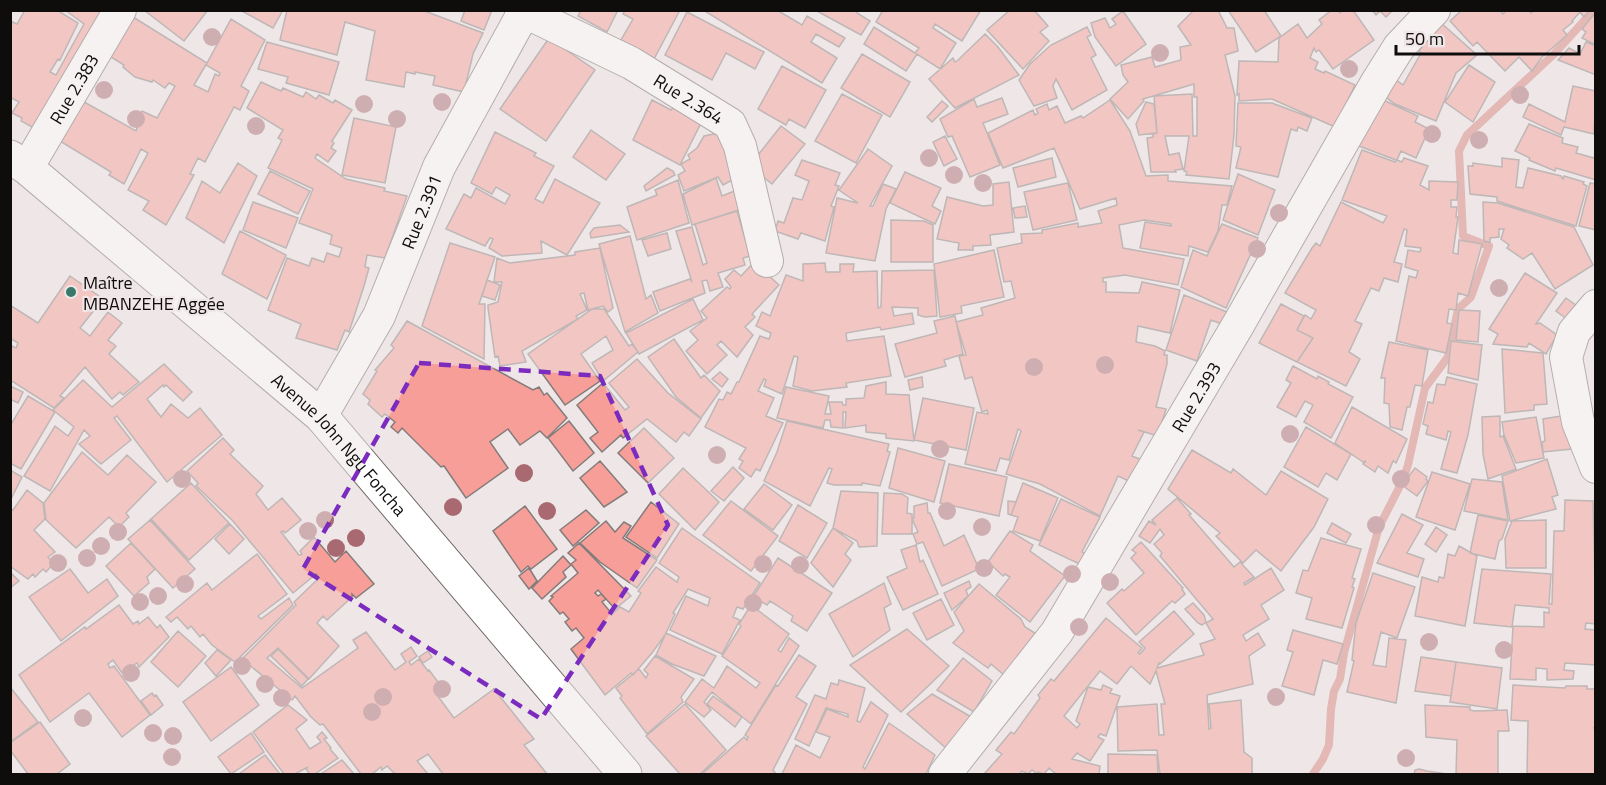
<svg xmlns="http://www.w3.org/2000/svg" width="1606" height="785" font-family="'Titillium Web',sans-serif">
<rect width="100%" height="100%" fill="#efe7e7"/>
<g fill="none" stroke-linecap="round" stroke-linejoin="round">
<path stroke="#d47e79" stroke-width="8" d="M1313,774l10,-15 6,-14 2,-36 3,-18 6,-12 4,-26 35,-126 24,-47 5,-15 17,-77 23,-31 10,-48 13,-12 18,-51 -26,-10 -4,-85 8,-16 87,-81 40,-44"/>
</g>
<path fill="#f79e98" stroke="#837c7b" stroke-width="1.5" d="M25,10h32l21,13 -18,37 -2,-1 -8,13 6,3 28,-51 -19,-14h48l-70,123 -22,-12 1,-3 -10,-5 7,-11 -9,-5v-76l7,3z
M144,10h64l-24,31z
M240,10h43l-10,18z
M287,10h135l61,23 -10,21 -9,38 -31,-7 2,-9 -20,-4v2l-9,-2 -2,15 -38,-7 9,-49 -30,-9 -8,33 -57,-15z
M465,10h27l-8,20 -23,-9z
M581,10h37l-11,22 -29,-16z
M625,10h55l-26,49 -33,-19 12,-21 -10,-5z
M703,10h74l25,15 5,-9 38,22 -6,9 -23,-13 -5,8 26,16 -15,25z
M815,10h43l-1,3 13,8 -9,14z
M883,10h98l-19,31 -27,-17 -2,4 23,15 -16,26 -23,-15 -11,17 -42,-27 10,-17 41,26 4,-5 -43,-26z
M1010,10h24l14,16 -8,6 9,9 -26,28 -36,-39z
M1194,10h24l9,18h7l4,23 -13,4 10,41 -1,39 -5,44 -43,-4 1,-3 -3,-1 5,-35h-24l4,19 10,-2 4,16 -8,1 1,2h-25l-4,-34 6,-1v-3l4,-1 -3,-37 38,-2 1,42h4v-39h-3v-13l-51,15 1,2 -16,18 -18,-20 18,-17 -5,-7 -2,-10 31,-8 3,10 26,-7 -1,-13 11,-2 -13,-19z
M1228,10h36l17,26 -25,16z
M1332,10h6l2,3 2,-3h11l21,30 -41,29 -14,-19 -3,2 -2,-4 -4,10 8,4 -3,7 9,4 1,-2 30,14 -20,42 -63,-28 -33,2v-7l-2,1 2,-34 39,1 1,-24 19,-14 9,14 15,-14 -3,-4z
M1372,10h21l-7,7 -6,-6 -4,4z
M1462,10h38l3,4 4,-4h21l3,3 3,-3h56l-6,7 -4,-5 -8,9 1,1 -10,8 4,5 -25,22 -10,14 -13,-14 -14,14 -28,-29 -4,4 -23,-25z
M1123,11l23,33 -30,22 -21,-29 -4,-14 14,-5 5,10 6,-4 -4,-5z
M125,12l82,51 -13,22 14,7 7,-18 4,2 1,-3 -14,-8 25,-46 34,21 -24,46 8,5 -9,19 -6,-3 -29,55 -7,-4 -8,16 4,1 -28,50 -23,-15 6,-9 -21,-11 20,-37 -7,-4 -17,35 -15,-9 2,-3 -56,-34 22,-40 59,33 6,-20 15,7 18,-32 -6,-3 -4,5 -12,-8 -1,2 -17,-5 -12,-10 1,-2 -21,-13z
M687,12l77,40 -9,17 -29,-16 -14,27 -47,-25z
M1596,12v33l-14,-7 4,-6 -4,-3z
M1440,22l37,33 -21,18 -20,48 -41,-17 -12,-9 12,-16 8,6 18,-32 -2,-2z
M1087,27l4,8 -4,2 9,18 -5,3 16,32 -35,20 -16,-31 -3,7 4,12 -23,8 -15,-26 11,-16 21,-19z
M985,34l13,13 21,28 -64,33 -26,-29 24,-21 2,4 3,-2z
M549,38l46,32 -49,71 -46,-32z
M267,42l72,20 -10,33 -43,-12 2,-6 -30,-8z
M1586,42l10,4v29l-38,-15 11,-12 11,6z
M862,54l48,28 -20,35 -49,-29z
M1469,65l26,17 -22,40 -28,-20z
M782,66l44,24 -21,38 -16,-9 -3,6 -28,-16z
M261,82l20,9 2,-3 20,9 3,-5 10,7 3,-4 14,8 2,-3 17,10 -20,31 2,2 -3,5 5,3 -8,11 -11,-8 -2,4 31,21 39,9 -1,3 23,5 -22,62 -18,-3 -2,12 4,1 -5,18 -15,46 -4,-2 -8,20 -41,-12 5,-14 -33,-14 19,-52 22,8 3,-8 12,4 3,-9 12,4 3,-9 -12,-4 2,-9 -33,-12 14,-34 -45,-21 14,-28 -4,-2 5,-8 -36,-22z
M1573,86l23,5 -2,43 -30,-7 -3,8 -38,-18 6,-13 36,18z
M842,94l40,21 -26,48 -41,-22z
M1002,98l6,16 -25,9 17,42 -30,12 -18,-41 -4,1 -8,-18 34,-20 3,8z
M1381,99l37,17 -3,6 14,7 -13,29 -15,-7 -4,9 5,2 2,-4 24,8 -8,19 9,5v-9l29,1 -1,18h-6v7h6l-1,10h2l-5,36 5,1 1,-14 23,4 -14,52 -10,-3 -2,17 -7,-1 -2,14 5,1 -6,29 -50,-12 13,-65 7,2 2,-7 -13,-4 3,-17 12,2 1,-4 -16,-2 2,-16 -3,-1 -10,33 8,2 -4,18 -14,-4 -5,13 -8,-3 -16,33 7,3 -13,28 11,7 -14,27 -49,-24 16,-24 -16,-8 8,-15 6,4 5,-9 -31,-17 27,-45 4,-5 4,3 21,-44 42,21 4,-7 -45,-16 20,-50 33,12 1,-2 -37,-14z
M652,100l19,10 2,-2 28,15 -21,42 -47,-25z
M1110,100l20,31 16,45 22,-1v6l64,5 -5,19h-5l-4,26 -10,21 -19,-6 -1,10 -48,-8 5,-26 26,4v-2l-27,-4 -25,5 4,23 61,11 -6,26 -53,-10 -22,3v4h3v10l33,1 3,-11 38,8 -10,43 -32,-7 -2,16 19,4 10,5 -1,4h3v9l-11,43 10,2 -8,27 -20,-6 6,2 -12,24 10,4 -11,22 -13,-6 -18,40 -60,-32 -34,-10 15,-43 -3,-2 -9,31 -9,-2 -4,13 -31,-7 12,-52 11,2 -1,-4 -5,2 -10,-35 -7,2 -6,-23 7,-1 -10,-33 27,-7 -2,-7 34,-10 -4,-17 -7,1 -7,-34 25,-5 -1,-9 21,-1v-3l36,-7v4l24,-4 -4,-12 19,-6 -1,-7 -36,11 -26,-61 -51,20 -15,-35 45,-23 2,5 3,-2 -2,-4 11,-5 2,6 8,-4 8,17 16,-7 2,2z
M942,101l6,5 -16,16 -5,-5z
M1146,102l8,2 3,29 -18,2 -3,-11z
M1238,103h34l40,15 -5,13 -9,-4 -1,4 -6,-2 -13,48 -42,-9 5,-21 -5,-1z
M354,118l42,9 -11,56 -43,-8z
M1529,124l34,14 -1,5 16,4 -2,6 18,5 2,-5v27l-40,-12 -1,3 -26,-11 1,-2 -15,-7z
M781,126l24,18 -33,40 -25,-20 8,-13 3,4z
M591,130l34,24 -19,26 -33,-23z
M729,131l7,47 -13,7 -5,-8 -34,14 -6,-16 7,-4 -4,-7 9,-5 -2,-4 9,-7 7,-12z
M495,132l41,21 -2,3 20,10 -19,33 8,4 12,-24 45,24 -33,52 -26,-14 1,12 -40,3 -13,-8 4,-9 -3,-1 -5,8 -39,-17 18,-35 7,4 5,-10 29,16 5,-9 -14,-8 -4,7 -21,-11z
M945,136l12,23 -13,7 -11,-24z
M868,149l24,17 -22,40h3l10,-22 13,5 -10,20 -11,52 -49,-8 11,-55 21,5 -19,-13z
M1052,158l4,19 -38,10 -5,-19z
M1502,158l17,2 -3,27 7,1 5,-20 33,8 2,3 1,-3 20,6 -1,2 4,2 -11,40 -79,-25v-4l-27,-3 -2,-28h5v-3l29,4z
M802,160l38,13 -5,12 4,1 -8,20 3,1 -9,34 -24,-8 -3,6 -23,-8 3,-10 6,2 9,-25 9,2 7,-19 -14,-6z
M238,163l19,13 -33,67 -38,-25 16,-37 18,12z
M667,168l6,3 2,4 -29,16 -2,-5z
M270,171l40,20 -12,23 -40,-20z
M905,172l36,16 -9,18 9,5 -6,13 -45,-21z
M1238,174l37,16 -17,45 -35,-15z
M716,178l6,18 15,-6 5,19 -50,16 -9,-31z
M678,180l11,43 -52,17 -10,-33 30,-12 -2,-5z
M1009,182l5,50 -24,3 1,10 -18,1v4h-15l1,-7 -22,-4 10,-42 36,9 10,-1v-21z
M1068,183l9,37 -44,10 -9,-38z
M1590,183l6,1v46l-17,-4z
M253,202l45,16 -12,30 -43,-18z
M1483,202l15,1 76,24 19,38 -38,24 -23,-36 -9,6 -16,-11 2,-3 -8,-6 3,-10h-5v8l-9,1v4l-6,-1z
M1025,206l2,11 -12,1 -2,-10z
M737,211l13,45 -7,2 2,7 -27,8 5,14 -13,4 -3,-11 -5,1 3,12 -45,18 -7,-19 37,-13 2,3 -16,-51 16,-4 11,38 4,-2 -12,-39z
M891,220l33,1 9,4v37h-42z
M1222,224l36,14 -32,70 -45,-21 12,-37 14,6z
M620,225l9,7 -38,6 -1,-5 4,-5z
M240,231l46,24 -19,44 -45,-25z
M667,233l4,16 -23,7 -6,-16z
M630,236l16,63 5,-4 7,18 -33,19 -26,-88z
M450,243l45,14 -16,47h6l-1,55 -62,-33z
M600,248l13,60 -5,4 -5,-6 -15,4 -4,-17 -4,1 7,16 -11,6 2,3 -56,32 4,11 -26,4 -2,-10 -3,1 -7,-49v-3l10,-3 4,-20h-8l3,-24 13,5 65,-8v-3z
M994,250l10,47 -43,9 1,7 -22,4 -6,-53z
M754,262l25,23 -27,29 3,3 -10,10 8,8 -16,22 -16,-16 -4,4 10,10 -20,19 -21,-23 12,-11 -8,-9 17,-13 -6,-7 26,-24 3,2 1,-2 -6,-8 9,-9 7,6z
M825,263l1,9h14v-8h14l-1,8 24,-1 1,37 3,-1 1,-36 52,-1 3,46 -12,1 -7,-2v-7l-26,-1 2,9 18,-3 2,11 -33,6 -1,-3 -34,6 1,8 37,-5 7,40 -45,7 1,4 -35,4 -19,-5 5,-29 -4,-1 -12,38 -18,-8 2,-6 -2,-1 -6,12 16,7 -8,18 17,7 -23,48 -4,-2 -5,8 -12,-9 4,-7 -4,-2 7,-11 -41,-21 14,-28 4,1 4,-8 4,2 6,-12h2l21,-46 9,3 2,-6 -15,-7 6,-14 8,4 16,-41 17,6v-17z
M1525,273l32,20 -21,31 4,-1 17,12 -11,19 -17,-11 -2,4 -34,-3 5,-10 -9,-5z
M70,276l33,23 -23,29 10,8 18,-24 14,11 -14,17 8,6 -7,8 30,28 -16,13 -3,-3 -8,7 -27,-32 -25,29 4,2 -10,10 -42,-27 -2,4v-40l6,3 2,-5 -8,-5v-33l28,18z
M487,280l13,5 -5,15 -13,-4z
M1184,295l43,17 -5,12 -11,-4 -14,41 -31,-11z
M1566,298l11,8 -10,13 -11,-8z
M693,299l10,21 -64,34 -13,-21z
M1281,304l23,12 -7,14 16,8 -16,24 -38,-19z
M592,309h12l25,37 3,-2 6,8 -35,29 -11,-18 21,-13 -7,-14 -25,18 19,27 -35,24 -37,-51z
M1459,310l21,1 -2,31 -22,-2z
M955,316l8,38 -19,6 2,6 -41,11 -10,-33 42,-11 -3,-12z
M407,321l126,69 6,-3 5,8 3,-2 20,25 -20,20 -7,-7 -20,14 -12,-16 -18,13 18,26 -42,30 -22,-32 -3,1 -39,-39 -4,5 -7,-6 4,-5 -10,-8 -3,3 -14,-13 2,-4 -7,-6 14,-23 -2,-1 19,-22 -3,-3z
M674,339l27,39 3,-3 16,16 -19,27 -25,-21 -28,-40z
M1451,341l31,4 -4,35 -30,-7z
M1389,342l39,8 -6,36 -7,-1 -5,22h-3l-5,23 -12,-3 -1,-23 -5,-1 1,-25h-4z
M1502,349l41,4 4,51 -13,1v5l-29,3z
M637,359l31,34 33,26 -12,17 -5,-4 -8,10 -29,-23 -24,19 -2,-3 -19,17 -12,-14 8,-6 -21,-27 26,-22 22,27 4,-3 -20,-24z
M164,364l28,28 -9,9 -17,-16 -2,2 -1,-2 -16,14 14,18 10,-13 17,14 12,-10 22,27 -55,47 -50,-66 -3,2 17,22 -30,24 -22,-20 11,-8 -6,-6 -34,61 -26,-15 31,-50 13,10 6,-9 -21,-17 30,-30 29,27z
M1293,366l24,13 1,-3 11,6 -1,2 25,13 -22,41 -27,-16 9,-17 -8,-4 -9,16 -19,-10 14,-24 -5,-3z
M720,372l8,7 -6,8 -10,-8z
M922,377l1,10 -13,3 -2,-10z
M1447,377l30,7 -9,51 -11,38 -16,-4 10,-37 -3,-1 -2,9 -20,-6 2,-8 -5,-2 5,-22 5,1 4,-19 8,1z
M886,382v12l23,1 5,46 -28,-3v-4l-20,-2v-7l-21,3 1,-16h-3v16l-12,-1 -1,-7h-5l-2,8 -46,-10 9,-31 43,9 -4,18h6l-2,-12h13l1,3h3v-6l18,-1 2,-12z
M10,386l13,6 -5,11 -8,-4z
M28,396l27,16 -34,57 -11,-6v-37z
M923,398l51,10 -8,42 -52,-10z
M1352,407l55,32 -11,24 -3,-2 -5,12 -10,-7 -3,6 -12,-8 3,-3 -3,1 -28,-19z
M1567,415l5,34 -29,3 -1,-10 3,-1 -2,-22z
M1500,416v21l3,-1 13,33 -28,10 -5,-25 -1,-37z
M1536,417l8,41 -28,5 -12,-28 -2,-13z
M569,421l25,32 -21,18 -25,-33z
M787,421l102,23 -2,7 3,1 -10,34 -18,-3v2h-28l-7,-2 5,-14 -3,-1 -19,38 -46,-25 13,-29z
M1306,427l45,27 -14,26 -11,-7 -8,14 -34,-20z
M644,428l30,30 -26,25 -30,-30z
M223,438l11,12 -4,4 33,32 -7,8 12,16 14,-12 19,22 -16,13 -2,-2 -2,1 18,23 3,-1 -2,-3 14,-14 21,25 11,-11 28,33 -18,14 -4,-4v3l-25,23 -4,-4 -6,7 22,23 -30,33 -31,-31 -11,10 35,30 56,-40 -5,-8 13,-8 29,38 11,-8 -5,-8 10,-7 6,9 -8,6 2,3 8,-6 9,12 1,-1 12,16 -7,5 20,27 40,-29 40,50 -10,6 23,29h-104l-15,-20 -11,7 11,13h-33l-8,-8 -5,4 -1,-3 -9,7h-11l-38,-50 -3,1 -9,-8 -16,-21 -3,4 -50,-41 54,-54 -2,-3 25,-24 -3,-4 -23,19 -61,-73 -36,-34 2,-3 -11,-12z
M898,448l47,13 -11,41 -45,-14z
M1192,450l39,23 2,-4 33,26 15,-24 47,28 -14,28 -33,44 -25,-21 -13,13 -27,-27 4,-3 -52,-44z
M82,452l26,23 19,-20 29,27 -30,31 3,4 -10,10 -10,-10 -33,31 -30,-28 -2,-17z
M1547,459l11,36 -6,2 4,12 -46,12 -8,-45z
M600,461l27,31 -23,15 -24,-29z
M949,464l58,13 -8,39 -59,-13z
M733,467l11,11 -20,23 -13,-10z
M683,468l36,34 -24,28 -36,-36z
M1415,468l12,9 -1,2 2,2 -11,15 -15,-11z
M10,470l12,7 -12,24z
M1432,472l38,12 -15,46 -39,-13z
M1472,479l30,3 6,38 -44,-9z
M191,483l38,40 -40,37 -38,-41z
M1023,483l35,15 -18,43 -27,-10 5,-14 -7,-2z
M764,484l28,21 -19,25 -29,-21z
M27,490l16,13 2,16 -11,11 21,22 -7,5 6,6 -8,9 -3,-3 -8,8 -2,-3 -5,5 -18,-13v-57l3,1z
M841,491l37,2 -1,53 -18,1 -2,-6 -24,-13z
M884,493l18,1 6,4 -1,15 5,1v20h-30z
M1177,498l14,16 -2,1 45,52 6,-5 14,15 -10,6 1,2 26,-17 13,22 -23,15 8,14 -26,16 3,6 12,-8 7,12 -16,11 4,28 -46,11 2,34 2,-1 -2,-24 32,-4 3,52 8,6v16h-92l-3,-24 -39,1 -1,-44 40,-3 2,31h5l-3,-31h4l-9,-33 -6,13 -19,-18 -14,18 -17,-13 -36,45 13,12 3,-4 -4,-3 12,-34 13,3 2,-5 9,4 -2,4 10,3 -14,40 -6,-2 -2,3 6,3 -14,21 -13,-8 -5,6 28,7 -1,8h-43l-7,-6 -5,6 -6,-2 -2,1 -4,-3 -4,4 -6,-3 -3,3h-35l18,-20 -6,-4 15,-18 3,2 26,-36 -2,-3 13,-16 3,2 52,-63 36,30 -4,5 2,1 5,-6 -6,-6 35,-31 20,23 -34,30 -1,-1 -2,5 47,-13 -4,-11 15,-5 -9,-16 7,-4 -53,-63 2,-3 -8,-9 10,-9 -4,-6 -10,14 -11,-7 10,-15 7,4 -4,-5z
M1061,499l39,18 -18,35 8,4 -4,11 -47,-22z
M1565,500l28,1 3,123 -10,-1 -1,6 11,1v35l-31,-2 -1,7 10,1 -1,8 -26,1v-11l-11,-1v12l-26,-1 3,-53 31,1v-15l5,1v-5l-34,-3 -3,22 -38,-4 8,-54 69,5 -2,30h3l2,-73h10z
M731,501l47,35 -27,35 -48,-36z
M1008,501l8,1 -5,13 -3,-1z
M651,502l28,22 -22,34 -31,-21z
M927,503l1,10h2l14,33 20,-11 15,34 -37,17 -19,-44 -6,2 -4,-10 5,-2 -6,-13 2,-1v-12z
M798,505l29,18 -20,35 -28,-17z
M525,506l32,43 -26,20 -3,-3 -7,6 -28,-41z
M586,510l13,13 -26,23 -13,-16z
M1402,514l21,11 -16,28 17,6 -6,18 -41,-14z
M1478,515l30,6 -6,18 -3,2 -4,18 -25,-6z
M150,520l45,49 -22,19 -45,-49z
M1546,520v48h-40l-1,-29 7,-18z
M606,521l9,11 9,-10 7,4 -8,12 34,22 -20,28 -37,-26 -20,-19z
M1332,523l19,11 -5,9 -19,-10z
M230,524l14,15 -15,15 -14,-15z
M1436,527l11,8 -11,17 -11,-8z
M682,528l78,55 -17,26 -6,-2 -4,10 7,3 -18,34 -52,-24 16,-34 22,10 2,-8 -22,-9 -15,24 2,1 -10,21 -13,18 -19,22 -2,-2 -26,22 -34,-46 13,-11 -8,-10 -4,3 -7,-9 4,-3 -6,-7 -3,2 -11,-13 4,-4 -2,-1 27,-23 -7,-9 5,-4 -8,-7 11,-10 52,53 -16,13 -17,-19 -3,3 3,3 3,-2 5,5 -4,3 10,12 8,-7 9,5 12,-19 -3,-2 18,-24 21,15 2,-5 -20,-14z
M833,528l20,15 -8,11 6,6 -18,27 -22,-24z
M1010,531l23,14 -3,6 35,25 -35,46 -34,-27 14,-18 -5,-3 -2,2 -15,-14z
M1321,538l40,11 -9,29 3,1 -3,8 2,1 -12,40 -36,-9 6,-21 -16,-5 7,-23 5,1z
M1141,542l42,46 -1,1 3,5 -10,9 -3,-2 -36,34 -29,-32 15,-14 2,2 20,-18 -13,-15 5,-5 -4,-3z
M131,543l24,26 -8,8 2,6 -15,13 -28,-30z
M916,545l4,17 3,-2 15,34 -35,16 -16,-33 20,-9 -6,-18z
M1459,546l18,10 -12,70 -50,-10 7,-39 16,5 1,-5 5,1 4,-24 7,2z
M257,554l30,40 -29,22 3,3 28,-21 4,7 -58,57 -23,-17 -9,-11 -3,3 -9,-11 -3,3 -11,-12 -6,5 -5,-5 41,-34 5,7z
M563,556l8,9 -8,7 3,5 -24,22 -10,-11z
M778,558l54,35 -25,38 -16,-10 2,-5 -12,-8 -11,-7 -3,4 -14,-8z
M529,568l8,13 -8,8 -10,-13z
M70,569l18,24 19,-14 11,17 -57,45 -32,-44z
M10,572l9,9 -9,7z
M1373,573l42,14 -18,51 -16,-6 -8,33 13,2 3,-29 17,2 -10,63 -49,-11 7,-31 -2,-1 4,-37z
M969,581l2,6 -5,3 2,6 -16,14 -8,-17z
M884,583l7,21 -7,4 6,22 -37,27 -24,-43z
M979,584l42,35 4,8 13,8 -34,40 -13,-11 -3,4 -35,-25 11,-12 -10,-19z
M941,599l13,26 -27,15 -14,-27z
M1193,603l11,12 2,7 -4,3 -4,-2 -13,-14z
M119,605l14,19 5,-3 1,3 9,-7 9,11 3,-3 9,12 -30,30 -2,-4 -15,10 -9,-13 -5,4 2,4 4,-2 36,49 -28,22 -33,-44 -39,29 -31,-47 66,-48 1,2z
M751,605l38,29 -11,16 3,2 8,-14 10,8 -48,78 -39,-32 -8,10 7,8 -7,7 -19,-15 17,-23 12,9 13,-22 29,22 4,-5 -38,-27 19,-30 -2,-2z
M907,629l42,37 -48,46 -51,-47z
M1293,630l50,14 -6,20 -14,-4 -9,35 -32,-9 11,-34 -6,-2z
M178,631l28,25 -28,31 -27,-25z
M666,633l50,23 -12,20 -32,-12 -16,-9z
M278,649l30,30 -6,7 -31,-30z
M217,650l14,10 -15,16 -11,-13z
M428,651l4,6 -9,6 -4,-6z
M799,655l17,11 -20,31 11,7 -34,66 3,4h-74l42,-37 3,3 1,-3 -3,-2 31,-50 2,1z
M655,656l39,23 -13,18 2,5 -36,32 -27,-36 2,-2 -6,-8 23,-19 7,9 2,-4 -4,-4z
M1421,657l35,5 -5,34 -36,-5z
M963,658l29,23 -18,31 -37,-22z
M1456,662l46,6 -5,41 -47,-7z
M231,667l28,38 -48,36 -28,-39z
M839,680l26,8 -8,33 3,1 11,-20 17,13 -25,52 2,2 24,-46 46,32 -9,19h-144l14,-29 24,13 10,-21 -14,-5 11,-23 21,8v-3l-22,-6 -17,38 -14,-7 20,-44 11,4 5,-16 7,2z
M1513,685l52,3 1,-2h21v3h9v38l-3,1 3,-1v47h-69l1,-53 -17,-1z
M10,687l28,35 -28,20z
M152,693l2,3 2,-1 7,10 -12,10 -10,-14z
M932,694l41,24 -26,31 -40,-35z
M713,696l29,21 -7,10 -28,-23z
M685,704l41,46 -26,24h-20l-34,-38z
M288,705l19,15 -11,9 14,20 11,-7 -4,-5 5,-5 5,6 -3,1 7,9 -1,1 8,9 -23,16h-5l-4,-5 2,-2 -13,7h-11l-31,-42z
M1425,705l45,2v3l4,1 33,-1 2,21h-11v43h-42l1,-34 -31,-3z
M40,722l30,42 -13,10h-29l-18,-24v-7z
M251,733l13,19 -33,22 -13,-17z
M1108,754l49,1 1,19h-50z
M265,755l15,19h-41z
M342,760l12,14h-33z
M1419,769l8,2 20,3h-33l1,-4z"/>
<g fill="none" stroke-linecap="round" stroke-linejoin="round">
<defs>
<g id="minor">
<path id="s1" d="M521,10l110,53 99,61 10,22 27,115"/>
<path id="s2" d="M27,168l93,-158"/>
<path d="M1596,306l-22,26 -8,25 12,65 18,45"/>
<path id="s3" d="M321,416l58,-100 60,-149 86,-157"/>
<path id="s4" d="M945,774l112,-142 181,-307 139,-243 22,-35 35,-37"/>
</g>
<g id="major">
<path id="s5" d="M10,157l17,11 294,248 304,358"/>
</g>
</defs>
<use href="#minor" stroke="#6f6867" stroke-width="34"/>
<use href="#major" stroke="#6f6867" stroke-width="35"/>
<use href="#minor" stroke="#fff" stroke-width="32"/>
<use href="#major" stroke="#fff" stroke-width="33"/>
</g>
<g fill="#a96971">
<circle cx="212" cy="37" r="9"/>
<circle cx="1160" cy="53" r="9"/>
<circle cx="1349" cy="69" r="9"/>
<circle cx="104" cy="90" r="9"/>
<circle cx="1520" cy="95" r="9"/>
<circle cx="442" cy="102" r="9"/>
<circle cx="364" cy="104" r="9"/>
<circle cx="136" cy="119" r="9"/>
<circle cx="397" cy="119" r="9"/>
<circle cx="256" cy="126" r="9"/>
<circle cx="1432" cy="134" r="9"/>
<circle cx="1479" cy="140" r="9"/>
<circle cx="929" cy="158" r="9"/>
<circle cx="954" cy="175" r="9"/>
<circle cx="983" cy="183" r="9"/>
<circle cx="1279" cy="213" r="9"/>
<circle cx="1257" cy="249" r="9"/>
<circle cx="1499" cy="288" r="9"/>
<circle cx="1105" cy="365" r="9"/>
<circle cx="1034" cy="367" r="9"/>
<circle cx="1290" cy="434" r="9"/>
<circle cx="940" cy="449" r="9"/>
<circle cx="717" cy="455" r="9"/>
<circle cx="524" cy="473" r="9"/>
<circle cx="182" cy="479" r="9"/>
<circle cx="1401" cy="479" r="9"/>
<circle cx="453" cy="507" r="9"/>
<circle cx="547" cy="511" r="9"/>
<circle cx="947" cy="511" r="9"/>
<circle cx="325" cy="520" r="9"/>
<circle cx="1376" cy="525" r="9"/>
<circle cx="982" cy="527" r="9"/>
<circle cx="308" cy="531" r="9"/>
<circle cx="118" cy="532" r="9"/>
<circle cx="356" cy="538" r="9"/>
<circle cx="101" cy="546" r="9"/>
<circle cx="336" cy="548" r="9"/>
<circle cx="87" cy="558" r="9"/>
<circle cx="58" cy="563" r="9"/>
<circle cx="763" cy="564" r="9"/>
<circle cx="800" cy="565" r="9"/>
<circle cx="984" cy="568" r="9"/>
<circle cx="1072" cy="574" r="9"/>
<circle cx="1110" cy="582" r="9"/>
<circle cx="185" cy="584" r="9"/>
<circle cx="158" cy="596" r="9"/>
<circle cx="140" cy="602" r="9"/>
<circle cx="753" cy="603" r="9"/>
<circle cx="1079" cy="627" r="9"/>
<circle cx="1429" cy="642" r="9"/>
<circle cx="1504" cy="650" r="9"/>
<circle cx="242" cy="666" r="9"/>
<circle cx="131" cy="673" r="9"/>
<circle cx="265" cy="684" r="9"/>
<circle cx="442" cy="689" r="9"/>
<circle cx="383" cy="697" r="9"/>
<circle cx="1276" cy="697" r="9"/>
<circle cx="282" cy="698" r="9"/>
<circle cx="372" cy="712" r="9"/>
<circle cx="83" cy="718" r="9"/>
<circle cx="153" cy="733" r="9"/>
<circle cx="173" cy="736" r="9"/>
<circle cx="172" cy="757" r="9"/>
<circle cx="1406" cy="758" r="9"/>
</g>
<path d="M0 0H1606V785H0ZM419,363l181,13 68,149 -127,194 -238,-150z" fill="#efe7e7" fill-opacity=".55" fill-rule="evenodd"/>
<path fill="none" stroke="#7b2cbf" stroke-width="4.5" stroke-dasharray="12 8" stroke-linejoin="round" d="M419,363l181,13 68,149 -127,194 -238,-150z"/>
<circle fill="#397969" stroke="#efe7e7" stroke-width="2" cx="71" cy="292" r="6"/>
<g text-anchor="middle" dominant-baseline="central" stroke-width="4.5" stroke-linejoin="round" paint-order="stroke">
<g font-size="18" fill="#0f0c0c" stroke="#efe7e7">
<text stroke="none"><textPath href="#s2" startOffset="92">Rue 2.383</textPath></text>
<text stroke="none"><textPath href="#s1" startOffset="190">Rue 2.364</textPath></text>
<text stroke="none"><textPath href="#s3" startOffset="228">Rue 2.391</textPath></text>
<text stroke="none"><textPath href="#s4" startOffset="454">Rue 2.393</textPath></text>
<text stroke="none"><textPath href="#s5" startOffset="438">Avenue John Ngu Foncha</textPath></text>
</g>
<g font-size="18" fill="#0f0c0c" stroke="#efe7e7" text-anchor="start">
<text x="83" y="282">Maître<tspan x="83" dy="21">MBANZEHE Aggée</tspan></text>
</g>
</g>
<rect width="1606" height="785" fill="none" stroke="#0f0c0c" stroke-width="24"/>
<path d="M1396 45v9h183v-9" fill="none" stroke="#0f0c0c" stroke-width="3"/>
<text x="1405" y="45" font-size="18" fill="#0f0c0c" stroke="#efe7e7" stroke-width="4.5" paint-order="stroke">50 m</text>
</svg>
